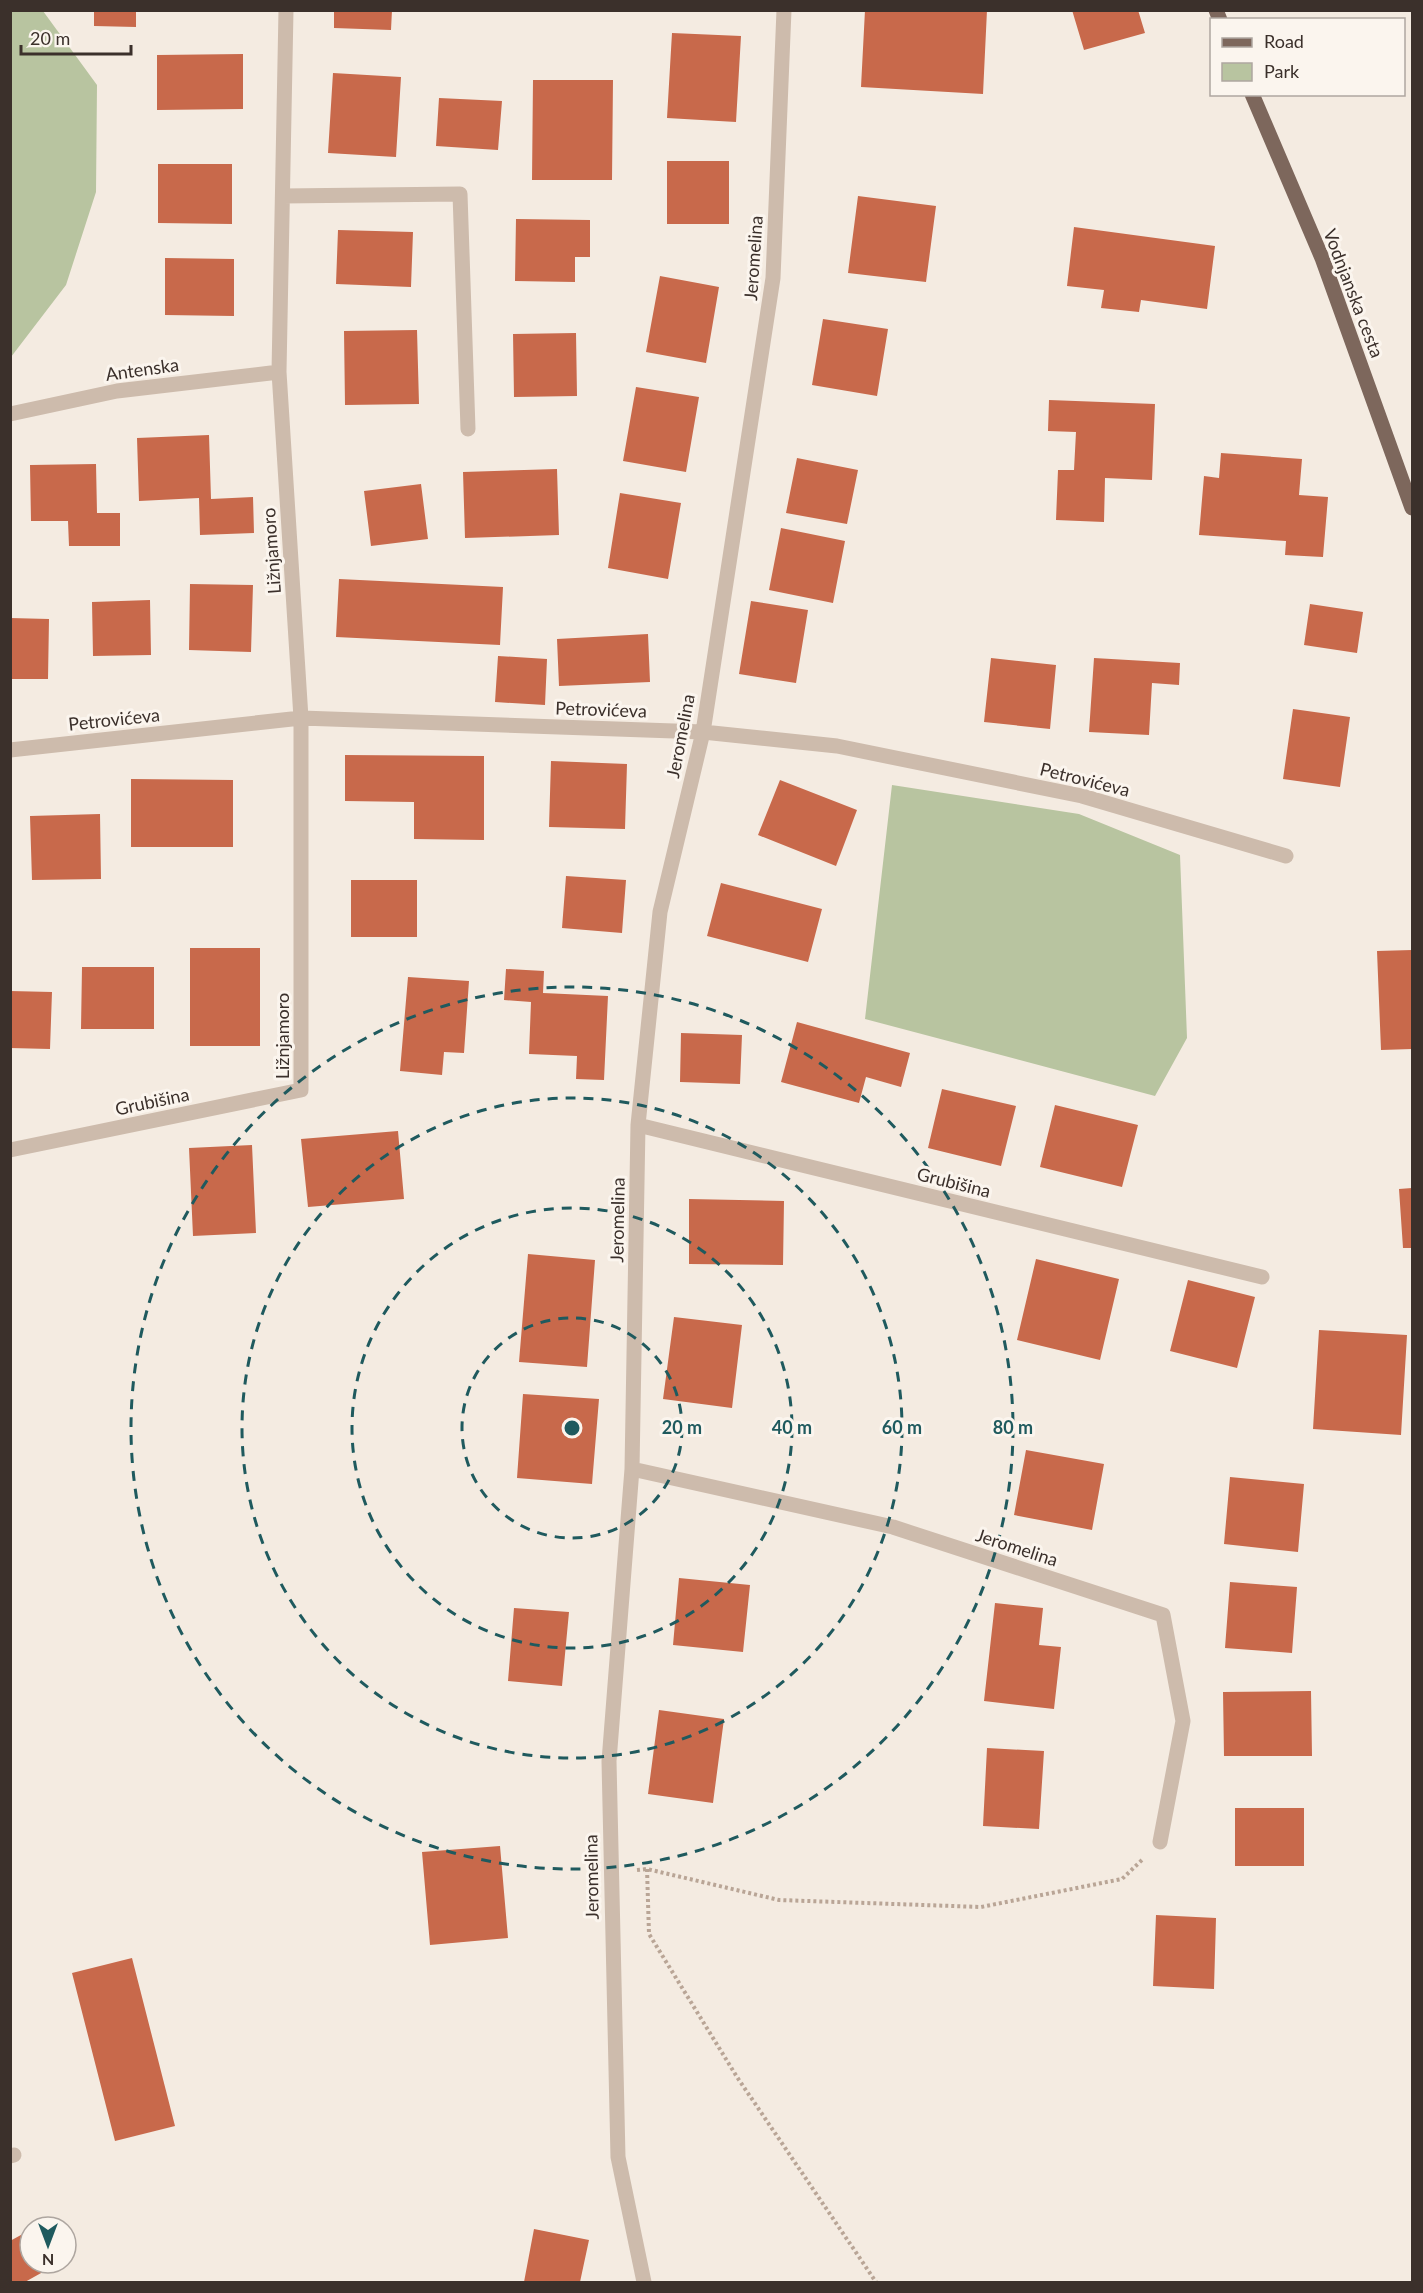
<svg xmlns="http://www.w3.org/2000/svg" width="1423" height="2293" font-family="Lato,sans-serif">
<rect width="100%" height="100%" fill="#f4ebe1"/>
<path fill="#b8c4a0" d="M11,10l32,1 54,74 -1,107 -30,93 -55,72z
M892,785l187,29 101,41 7,183 -32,58 -290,-77z"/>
<path fill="#c8694b" d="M94,10h42v17l-42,-1z
M334,10h58l-1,20 -57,-2z
M865,10h122l-4,84 -122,-7z
M1072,10h66l7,23 -61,17z
M672,33l69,3 -5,86 -69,-4z
M243,54v55l-86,1v-55z
M333,73l68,4 -5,80 -68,-4z
M533,80h80l-1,100h-80z
M439,98l63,3 -4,49 -62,-4z
M667,161h62v63h-62z
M158,164h74v60l-74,-1z
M858,196l78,10 -10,76 -78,-9z
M516,219l74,1v37h-15v25l-60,-1z
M1074,227l141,19 -8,63 -66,-9 -2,12 -38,-4 3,-18 -37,-4z
M338,230l75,2 -2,55 -75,-3z
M165,258l69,1v57l-69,-1z
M660,276l59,11 -13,76 -60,-11z
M823,319l65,10 -11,67 -65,-11z
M417,330l2,74 -74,1 -1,-74z
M576,333l1,63 -63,1 -1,-63z
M636,387l63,10 -13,75 -63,-11z
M1049,400l106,4 -3,76 -47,-2 -1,44 -48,-2 2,-50h16l2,-38 -28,-1z
M209,435l2,64 42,-2 1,36 -54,2 -1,-37 -60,3 -2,-63z
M1221,453l81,6 -3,36 29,2 -5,60 -38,-2 1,-14 -87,-6 5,-59 15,2z
M797,458l61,12 -11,54 -61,-11z
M96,464l1,49h23v33h-51l-1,-25h-37l-1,-56z
M557,469l2,66 -94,3 -2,-66z
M421,484l7,55 -57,7 -7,-55z
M620,493l61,10 -13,76 -60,-11z
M781,528l64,13 -12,62 -64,-13z
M339,579l164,8 -3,58 -164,-8z
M190,584l63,1 -2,67 -62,-2z
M150,600l1,55 -58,1 -1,-54z
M751,601l57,9 -12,73 -57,-9z
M1310,604l53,8 -6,41 -53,-8z
M10,618l39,1 -1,60h-38z
M648,634l2,48 -91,4 -2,-47z
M498,656l49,3 -2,46 -50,-3z
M991,658l65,7 -6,64 -66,-7z
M1094,658l86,5 -1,22 -27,-2 -3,52 -60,-3z
M1293,709l57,8 -10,70 -57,-8z
M345,755l139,1v84l-70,-1v-37l-69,-1z
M551,761l76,3 -2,65 -76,-2z
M131,779l102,1v67h-102z
M780,780l77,30 -21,56 -78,-31z
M100,814l1,65 -69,1 -2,-64z
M566,876l60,4 -4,53 -60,-5z
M351,880h66v57h-66z
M721,883l101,26 -14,53 -101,-26z
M190,948h70v98h-70z
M1412,950v99l-31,1 -4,-99z
M82,967h72v62h-73z
M506,969l38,2 -1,22 65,3 -4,84 -28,-1 1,-23 -48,-2 2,-52 -27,-2z
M408,977l61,4 -5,72 -20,-1 -2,23 -42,-4z
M10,991l42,1 -2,57 -40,-1z
M797,1022l113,31 -9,34 -35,-10 -7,26 -78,-21z
M681,1033l61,2 -2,49 -60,-2z
M942,1089l74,17 -15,60 -73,-18z
M1055,1105l83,20 -16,62 -82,-20z
M398,1131l6,68 -96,8 -7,-68z
M252,1145l4,88 -63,3 -4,-88z
M1412,1188v60h-9l-4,-59z
M689,1199l95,2 -1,64 -94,-1z
M528,1254l67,6 -8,107 -68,-5z
M1036,1259l83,20 -19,81 -83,-20z
M1188,1280l67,17 -18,71 -67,-17z
M674,1317l68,8 -10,83 -69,-9z
M1319,1330l88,5 -6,100 -88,-6z
M523,1394l76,5 -7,85 -75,-6z
M1026,1450l78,14 -12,66 -78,-15z
M1230,1477l74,7 -6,68 -74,-8z
M679,1578l71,7 -7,67 -70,-7z
M1230,1582l67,5 -5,66 -67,-5z
M995,1603l48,5 -4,37 22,2 -7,62 -70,-8z
M514,1608l55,4 -7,74 -54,-5z
M1311,1691l1,65h-88l-1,-64z
M659,1710l65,9 -11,84 -65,-9z
M987,1748l57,3 -5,78 -56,-3z
M1235,1808h69v58h-69z
M500,1846l8,92 -78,7 -8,-93z
M1156,1915l60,3 -2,71 -61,-3z
M132,1958l43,168 -60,15 -43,-168z
M534,2229l55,11 -9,42h-56z
M30,2230v33h29l-34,19h-15v-41z"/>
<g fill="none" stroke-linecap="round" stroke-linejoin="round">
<path stroke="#b9a596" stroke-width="4" stroke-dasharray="3 3" stroke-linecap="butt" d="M647,1869l2,65 88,143 139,205
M637,1870l10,-1 132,31 202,7 141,-28 21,-20"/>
<path stroke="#cdbbac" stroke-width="15" d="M10,2156l4,-1"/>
<path stroke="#cdbbac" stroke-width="15" d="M283,196l177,-2 8,235
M10,414l107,-23 162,-19
M10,750l291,-32 402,14 134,14 245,50 204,60
M638,1125l624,152
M10,1150l291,-60v-372l-22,-346 7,-362
M632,1469l261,58 270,88 20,106 -23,121
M644,2282l-26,-125 -9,-396 23,-292 6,-344 22,-213 43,-180 70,-454 11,-268"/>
<path stroke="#7d675c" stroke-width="15" d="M1216,10l4,10
M1252,94l70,164 90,250"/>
</g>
<g fill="none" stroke="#1f5a5e" stroke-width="3" stroke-dasharray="10 8">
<circle cx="572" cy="1428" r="110"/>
<circle cx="572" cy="1428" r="220"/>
<circle cx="572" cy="1428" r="330"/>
<circle cx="572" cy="1428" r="441"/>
</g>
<g text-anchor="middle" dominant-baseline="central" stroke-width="6" stroke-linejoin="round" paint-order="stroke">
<g font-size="18" fill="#3b302b" stroke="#fbf5ee">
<text transform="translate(753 258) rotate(-86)">Jeromelina</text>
<text transform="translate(1354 293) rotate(69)">Vodnjanska cesta</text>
<text transform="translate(142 369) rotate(-8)">Antenska</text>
<text transform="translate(271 551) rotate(-94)">Ližnjamoro</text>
<text transform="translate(601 709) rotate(2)">Petrovićeva</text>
<text transform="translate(114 719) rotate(-6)">Petrovićeva</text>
<text transform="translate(680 736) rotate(-79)">Jeromelina</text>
<text transform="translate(1085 779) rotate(14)">Petrovićeva</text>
<text transform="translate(282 1036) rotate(-90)">Ližnjamoro</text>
<text transform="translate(152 1101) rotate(-12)">Grubišina</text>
<text transform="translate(954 1182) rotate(14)">Grubišina</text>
<text transform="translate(617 1220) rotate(-89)">Jeromelina</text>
<text transform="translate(1017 1547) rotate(18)">Jeromelina</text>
<text transform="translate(591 1877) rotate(-91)">Jeromelina</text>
</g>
</g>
<circle cx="572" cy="1428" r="9" fill="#1f5a5e" stroke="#fbf5ee" stroke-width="3"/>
<g font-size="18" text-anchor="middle" font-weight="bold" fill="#1f5a5e" stroke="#fbf5ee" stroke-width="6" stroke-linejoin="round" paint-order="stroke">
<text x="682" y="1434">20 m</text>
<text x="792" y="1434">40 m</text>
<text x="902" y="1434">60 m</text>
<text x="1013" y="1434">80 m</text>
</g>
<rect width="1423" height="2293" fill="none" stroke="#3b302b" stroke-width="24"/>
<rect x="1210" y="18" width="195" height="78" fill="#fbf5ee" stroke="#aea6a0" stroke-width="1.5"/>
<rect x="1222" y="38" width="30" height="9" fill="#7d675c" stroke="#aea6a0" stroke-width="1.5"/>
<text x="1264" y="48" font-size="18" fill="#3b302b">Road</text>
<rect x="1222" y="63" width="30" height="18" fill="#b8c4a0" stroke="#aea6a0" stroke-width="1.5"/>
<text x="1264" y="78" font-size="18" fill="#3b302b">Park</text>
<g transform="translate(48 2245) rotate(180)"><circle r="28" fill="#fbf5ee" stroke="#aea6a0" stroke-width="1.5"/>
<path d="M0-4.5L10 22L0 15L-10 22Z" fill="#1f5a5e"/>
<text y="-9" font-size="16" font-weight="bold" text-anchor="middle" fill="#3b302b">N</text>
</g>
<path d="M21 45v9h110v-9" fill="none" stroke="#3b302b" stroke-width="3"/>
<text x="30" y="45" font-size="18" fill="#3b302b" stroke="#fbf5ee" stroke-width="4.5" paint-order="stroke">20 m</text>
</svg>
